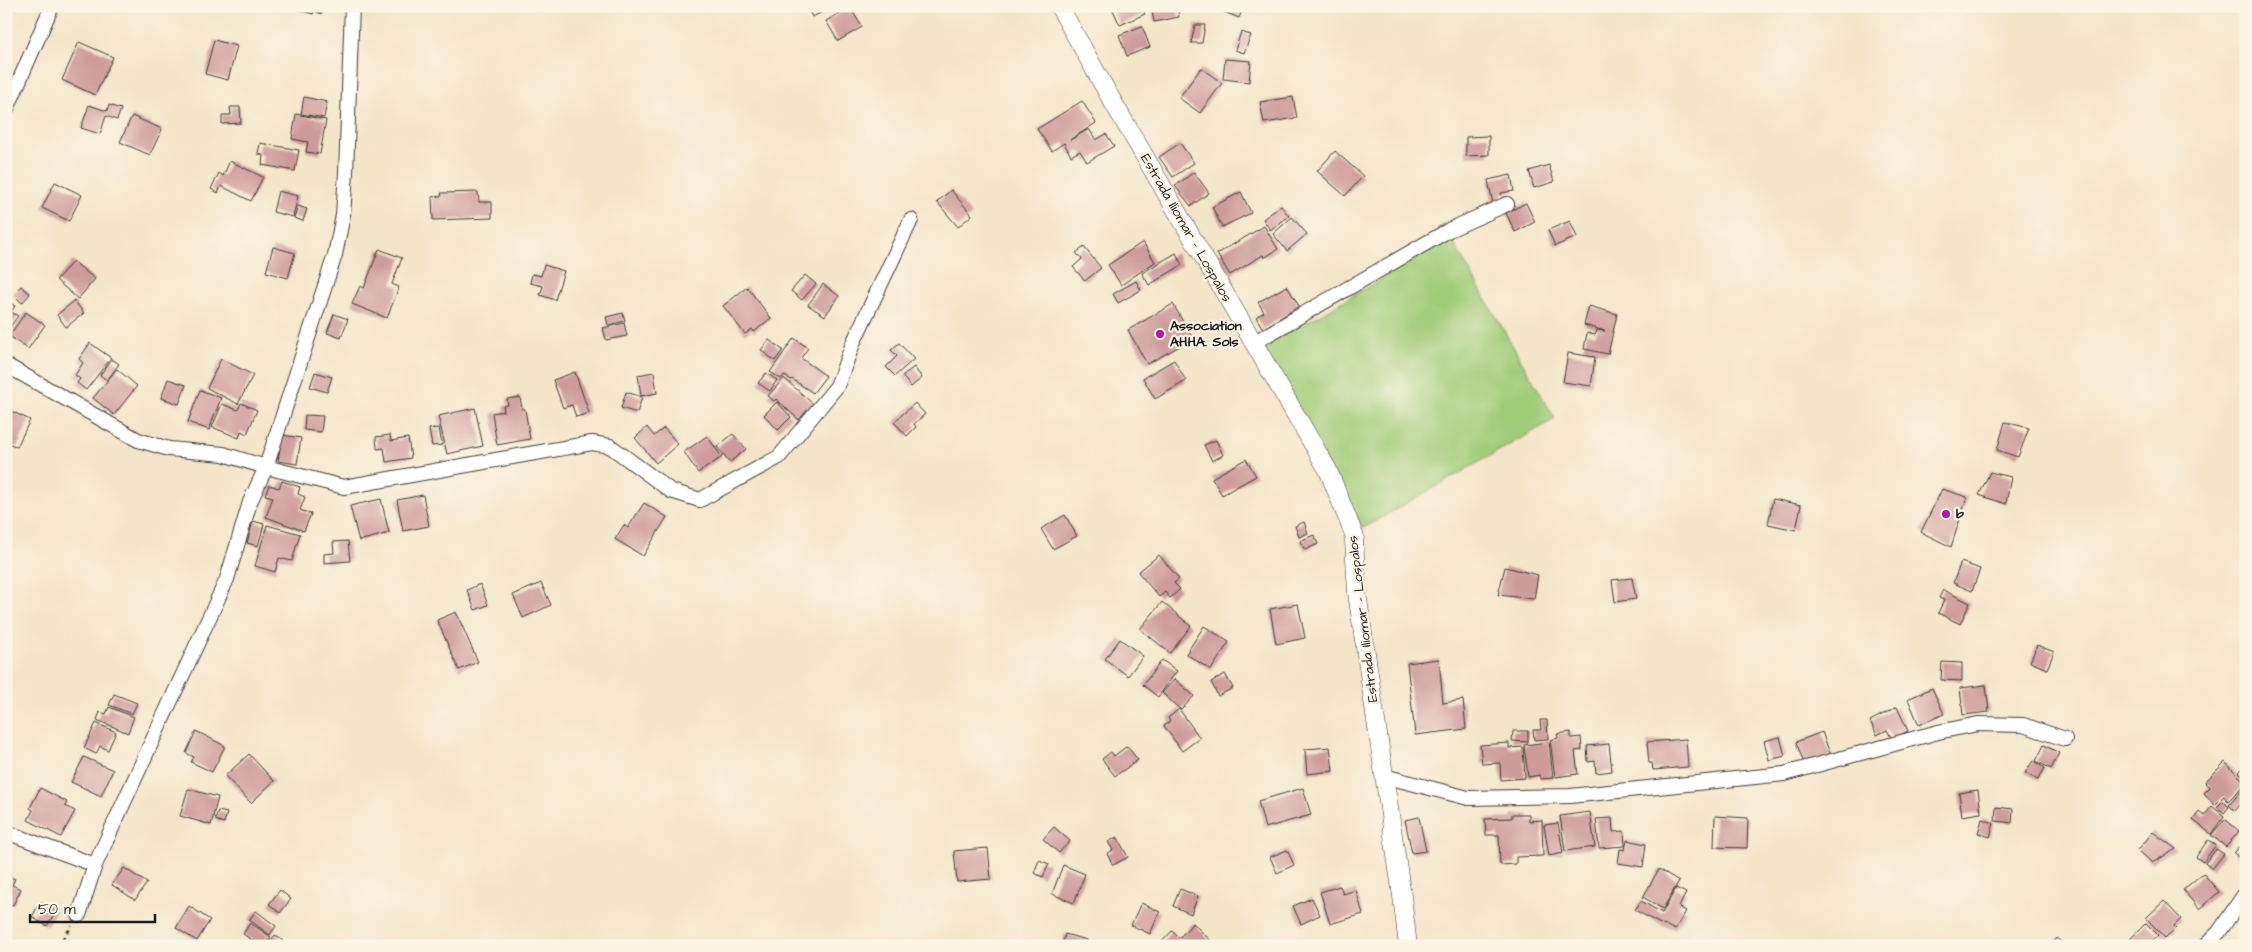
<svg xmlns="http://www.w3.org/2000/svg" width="2252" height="952" font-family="'Architects Daughter',sans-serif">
<rect width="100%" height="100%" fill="#fcf5e5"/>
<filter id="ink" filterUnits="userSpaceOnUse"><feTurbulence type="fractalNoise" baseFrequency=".02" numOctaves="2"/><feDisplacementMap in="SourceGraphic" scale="10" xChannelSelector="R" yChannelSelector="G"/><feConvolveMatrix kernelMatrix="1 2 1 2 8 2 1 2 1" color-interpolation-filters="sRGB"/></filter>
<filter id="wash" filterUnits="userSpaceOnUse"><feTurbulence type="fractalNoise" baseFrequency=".0096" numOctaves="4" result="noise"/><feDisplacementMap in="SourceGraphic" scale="20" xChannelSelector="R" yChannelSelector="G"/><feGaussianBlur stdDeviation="1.12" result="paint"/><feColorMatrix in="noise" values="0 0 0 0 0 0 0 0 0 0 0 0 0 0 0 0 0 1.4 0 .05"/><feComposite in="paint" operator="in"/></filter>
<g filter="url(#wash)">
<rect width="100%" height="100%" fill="#f4e5c9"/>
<path fill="#a0cc78" stroke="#5e744a" d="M1451,239l104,180 -192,109 -103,-179z"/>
<g id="blocks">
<path fill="#cd9b9a" d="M287,6h37l-2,8 -8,-3 -1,3z
M807,6h21l1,3 -17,8z
M1116,6h25l4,8 -25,11 -8,-17z
M1151,6h26l2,11 -25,5z
M1220,6h24l-5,12 -20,-8z
M850,7l12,20 -24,14 -12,-20z
M1195,25h10l-3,18h-11z
M1142,26l8,21 -23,9 -8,-21z
M1241,32l10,3 -7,18 -9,-3z
M214,40l23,6 -9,34 -23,-6z
M79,42l34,15 -18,38 -33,-15z
M1225,59l26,2 -2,21 -26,-3z
M1201,68l21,15 -22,30 -21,-15z
M304,97l23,5 -3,16 -23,-4z
M1293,97l4,21 -33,5 -4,-21z
M1082,101l14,22 -26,17 19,-11 7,11 10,-6 8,12 -27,16 -7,-11 -9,5 -7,-13 -12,8 -15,-22z
M89,105l18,6 2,-6 12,4 -4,11 -11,-4 -6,18 -19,-6z
M230,107h10l1,16 -19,1v-9h9z
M296,114l30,6 -6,34 -14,-2 2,-10 -16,-3z
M132,116l30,13 -12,26 -30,-13z
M1489,136v19l-23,1v-19z
M260,143l39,7 -4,21 -33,-6 1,-10 -5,-1z
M1180,143l14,20 -21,14 -14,-20z
M1335,151l28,25 -18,20 -28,-25z
M230,161l33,16 -12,24 -30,-15 -3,7 -7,-4 8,-16 4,3z
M1549,165l5,17 -20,6 -5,-17z
M1194,172l15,21 -18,13 -16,-20z
M1511,175l3,16 -13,2 2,9 -10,2 -5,-24z
M55,182l27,13 -13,26 -27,-13z
M951,190l21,25 -14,12 -21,-25z
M278,191l20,5 -5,21 -20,-5z
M478,192l1,10h13v16l-59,2 -1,-23 10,-1 -1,-3z
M1241,192l10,21 -29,14 -10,-20z
M1526,203l9,19 -20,10 -9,-19z
M298,206l9,3 -4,12 -9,-3z
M1281,206l8,10 -19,14 -7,-11z
M1292,217l15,17 -20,17 -14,-17z
M1570,221l7,16 -22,9 -7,-16z
M1264,226l14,23 -14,9 -1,-3 -33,20 -13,-21z
M1143,242l12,20 -34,23 -13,-20z
M273,247l22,6 -7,25 -22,-6z
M1084,247l17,21 -16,13 -12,-14 9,-8 -6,-6z
M379,249l23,9 -10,26 7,3 -12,31 -35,-14 8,-18 4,2z
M1176,253l6,12 -33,20 -7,-12z
M73,261l22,18 -17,20 -22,-19z
M544,265l20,6 -9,29 -15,-5 3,-9 -13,-3 2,-9 9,2z
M805,275l11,9 -14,16 -11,-9z
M1136,281l5,9 -23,13 -5,-9z
M823,284l16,12 -14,20 -17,-11z
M21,286l9,8 -8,9 -9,-9z
M1287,286l12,20 -36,23 -7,-12 8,-5 -6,-10z
M747,287l24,31 -17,14 -2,-3 -7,5 -22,-28z
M6,300l9,6 -4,6 7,4 -9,12 -3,-2z
M74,301l10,12 -18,14 -9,-12z
M1173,304l20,35 -46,25 -19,-34z
M1589,306l28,8 -9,40 -24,-5 3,-16 8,2 2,-5 8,1 -21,-6z
M26,312l19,13 -17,24 -19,-13z
M623,313l2,8 -17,4 -2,-8z
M334,314l14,5 -7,19 -14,-5z
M624,323l3,13 -21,4 -3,-12z
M794,338l14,10 -7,10 25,18 -13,17 -21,-14 -1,1 -7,-5 -3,4 -11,-7z
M769,340l14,10 -8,11 -14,-11z
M90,343l21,15 -25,32 -9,-7 3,-4 -5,-4 8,-12 -4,-4z
M899,343l15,16 -19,17 -9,-9 11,-11 -6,-6z
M1568,353l27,4 -4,29 -28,-4z
M112,359l7,5 -12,16 -7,-5z
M221,359l32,16 -15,29 -31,-16z
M1174,360l12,21 -31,18 -12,-21z
M914,367l8,11 -11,9 -9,-11z
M117,369l20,17 -23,29 -21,-17z
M315,372l17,5 -5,15 -17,-5z
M575,372l14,41 -13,4 -4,-12 -9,3 -10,-28z
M654,372l3,21 -16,3 -3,-21z
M766,373l11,7 -7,11 -12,-8z
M784,378l29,26 -14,16 -23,-21 -2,2 -6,-5z
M168,379l18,6 -7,19 -18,-6z
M200,390l21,8 -12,32 -21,-8z
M626,392l16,5 -5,16 -16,-5z
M520,397l2,12h3l5,30 -33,6 -5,-32 12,-2 -1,-5 5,-1 -1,-6z
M777,402l14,15 -13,13 -14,-15z
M241,403l16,7 -10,24 -6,-3 -2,7 -27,-11 10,-23 16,6z
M915,403l10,11 -11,10 2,3 -9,9 -13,-14z
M475,408l8,38 -36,8 -9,-38z
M7,409l23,11 -13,27 -11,-5z
M305,415l18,1 -2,16 -17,-2z
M2005,422l24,6 -11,29 -21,-7z
M647,427l7,9 10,-8 14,16 -22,19 -21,-25z
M439,428l3,17 -10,1 -3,-17z
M733,434l13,15 -16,13 -13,-15z
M282,435l19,3 -4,26 -19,-3z
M390,435l1,6 17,-3 3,20 -25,4 -2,-14 -7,1 -1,-12z
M707,436l15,21 -24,16 -14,-21z
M1216,440l7,15 -11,6 -8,-16z
M1246,459l10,17 -34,19 -10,-17z
M1990,472l21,5 -5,27 -27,-9z
M282,481l18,6 -2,7 7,3 -5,13 11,4 -7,17 -38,-14 7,-20 -8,-2 4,-10 10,3z
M1942,489l25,8 -16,50 -30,-15z
M423,495l6,31 -26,5 -6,-31z
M381,499l8,34 -30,8 -9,-35z
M1773,499l28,6 -5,25 -28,-6z
M644,503l23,14 -24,39 -28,-17 9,-14 4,3z
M1065,515l12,21 -24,13 -12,-20z
M253,521l11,3 -6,22 -11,-3z
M1304,522l4,11 -9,4 -4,-11z
M267,525l33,9 -8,27 -13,-3 -4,14 -20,-6z
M1314,535l4,9 -13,6 -5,-9z
M348,541l2,20 -26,2v-9l10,-1 -1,-11z
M1159,555l20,24 -5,4 6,6 -10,9 -5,-6 -6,5 -21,-25z
M1961,562l19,7 -8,22 -19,-8z
M1505,567l33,8 -4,24 -36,-4z
M1632,578l4,21 -21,3 -3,-22z
M541,583l10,22 -28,13 -10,-23z
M480,584l8,21 -13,5 -8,-20z
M1943,590l27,13 -10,21 -22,-11 6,-13 -5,-2z
M1162,602l29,24 -21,27 -30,-24z
M1298,604l7,34 -29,6 -6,-35z
M456,612l22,50 -19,8 -22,-50z
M1204,626l25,16 -18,28 -25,-16z
M1120,639l23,17 -15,20 -23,-17z
M2037,645l17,7 -7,17 -17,-7z
M1439,659l4,44 20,-3 3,29 -51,6 -8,-72z
M1162,660l15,11 -19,26 -15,-12z
M1942,662l20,1v18l-21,-1z
M1225,674l8,14 -15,8 -7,-14z
M1175,679l19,17 -13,14 -19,-17z
M1986,685l3,27 -26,3 -3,-27z
M1932,688l12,26 -25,11 -11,-26z
M114,694l23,9 -5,11 -23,-9z
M109,707l25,10 -6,16 -31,-13 3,-8 6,2z
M1897,707l11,24 -16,8 -5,-9 -10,5 -7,-14z
M1179,709l21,29 -18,13 -18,-25 6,-5 -2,-3z
M1540,720h7l1,19 -14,1 -1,-10h8z
M96,723l20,9 -8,18 -8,-4 -4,8 -12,-6z
M196,731l29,15 -13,26 -21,-10 3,-5 -8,-4z
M1513,731h15v11l-16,-1z
M1571,732v6l10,-1 1,13 -7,1 3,23 -23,3 -5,-37 8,-2 -1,-4z
M1822,732l9,24 -26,10 -9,-24z
M1780,737l5,19 -16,4 -5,-19z
M1686,739l2,28 -35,3 -1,-7h-3l-2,-21z
M1549,742l4,36 -13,1v-4l-12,2 -4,-32z
M1509,743v5l14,-1 2,31 -24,2 -1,-17 -18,1 -2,-19z
M1609,744l3,27 -16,2 -1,-12 -7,1 -1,-16z
M2044,745l15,8 -8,16 -15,-8z
M1127,746l11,14 -23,16 -13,-17 9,-7 3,4z
M1330,747l3,24 -26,3 -2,-25z
M249,754l25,27 -23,22 -26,-27z
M84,757l29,13 -12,26 -30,-14z
M2033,761l12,7 -7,12 -13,-7z
M2225,762l21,21 -18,18 -4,-5 -9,9 -11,-12 6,-6 -5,-5z
M2246,765v13l-7,-6z
M40,788l27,14 -2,4 10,5 -14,26 -33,-17 5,-10 -3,-2z
M1303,788l8,27 -46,13 -7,-27z
M188,789l30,8 -7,28 -31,-9z
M1978,790l3,23 -19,3 -3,-23z
M2242,790l4,3v5l-11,13 -6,-6z
M2223,801l6,6 -5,6 -7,-6z
M2212,806l12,10 -13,18 -18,-14 6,-8 5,4z
M1996,807l17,2 -1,14 -17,-2z
M218,811l9,2 -3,10 -9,-3z
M1590,812l5,35 -30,4 -5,-35z
M1512,814h17v7l13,-1 1,36 -27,1v7l-16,1 -1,-30h-13l-1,-16 27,-1z
M1715,816l33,2 -1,30 -33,-1z
M1419,817l7,34 -14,2 -7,-33z
M1612,818l1,14 11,-1 1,15 -26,2 -3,-29z
M1982,819l12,4 -4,14 -12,-4z
M2225,819l14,12 -13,16 -15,-12z
M1558,823l5,30 -14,3 -5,-31z
M1054,827l16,14 -11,12 -16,-14z
M2153,832l23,17 -24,14 -14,-13z
M1117,837l11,20 -15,8 -6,-11 6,-4 -5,-8z
M1627,840l19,4 -3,23 -25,-4 2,-14 5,1z
M2208,840l8,5 -13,17 -7,-5z
M2242,844l4,3v17l-12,-11z
M988,848l3,31 -34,3 -3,-31z
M2216,849l8,5 -12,15 -7,-6z
M1287,850l7,15 -17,8 -7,-16z
M1039,860l10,4 -6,13 -9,-4z
M1063,865l22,9 -11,29 -22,-9z
M124,868l23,15 -12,17 -23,-15z
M1659,869l20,12 -16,28 -20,-12z
M2203,873l16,19 -20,17 -16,-19z
M6,875l9,4 -3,6 9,4 -8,16 -7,-3z
M1340,886l3,8 13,-4 7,24 -33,10 -10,-32z
M1676,888l10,5 -7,14 7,4 -11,19 -10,-5 -1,1 -29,-16 6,-9 21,12z
M1180,889l18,7 -7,18 -18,-8z
M280,890l11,9 -11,14 -11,-9z
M1312,898l8,17 -19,9 -8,-18z
M2164,901l17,18 -7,7 2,2 -11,10 -19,-20z
M40,902l16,9 -9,15 -15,-9z
M1141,903l19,9 -10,22 -19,-9z
M189,906l21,14 -13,21 -21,-13z
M256,911l20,15 -6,9 -21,-15z
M250,923l21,14 -6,9h-4l-18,-12z
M1193,923l23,23h-58l14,-15 7,7z
M2146,923l12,12 -10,11h-12l-6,-7z
M1065,934l22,6 -1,6h-24z
M275,935l8,6 -4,5h-12z
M2057,938l11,8h-16z
M2118,940l6,6h-12z"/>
</g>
</g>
<g filter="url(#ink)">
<use href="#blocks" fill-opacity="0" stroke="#3c3a36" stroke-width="1"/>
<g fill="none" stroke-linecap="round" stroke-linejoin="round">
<defs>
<path id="minor" d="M6,111l46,-105
M1253,343l196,-113 58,-26
M6,365l132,75 31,9 54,5 43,13 78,20 248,-44 18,3 61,45 29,9 79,-43 58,-71 17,-45 57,-121
M1384,776l84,22 102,-2 214,-22 154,-42 40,-8 45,1 42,14
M6,832l89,33
M79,915l16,-50 132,-286 23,-77 16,-35 69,-212 8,-40 3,-42 6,-167
M2205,946l14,-14 27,-40"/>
<path id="tertiary" d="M1059,6l51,91 218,373 27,67 -1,3 3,53 45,303 6,50"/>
</defs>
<use href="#minor" stroke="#3c3a36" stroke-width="16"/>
<use href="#tertiary" stroke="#3c3a36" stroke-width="19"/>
<path stroke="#3c3a36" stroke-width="3" stroke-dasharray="4 4" stroke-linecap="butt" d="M58,946l14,-20"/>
<use href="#minor" stroke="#fff" stroke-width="14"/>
<use href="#tertiary" stroke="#fff" stroke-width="18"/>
</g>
</g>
<g fill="#b5179e" stroke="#fcf5e5" stroke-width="2">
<circle cx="1160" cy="334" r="5"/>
<circle cx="1946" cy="514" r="5"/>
</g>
<g text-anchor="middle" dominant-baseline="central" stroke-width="4.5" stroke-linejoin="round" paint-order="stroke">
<g font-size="14" fill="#1c1c1c" stroke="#fcf5e5">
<text transform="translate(1186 228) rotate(60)">Estrada Iliomar - Lospalos</text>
<text transform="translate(1363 619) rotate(-97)">Estrada Iliomar - Lospalos</text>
</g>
<g font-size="14" font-weight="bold" fill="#1c1c1c" stroke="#fcf5e5" text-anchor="start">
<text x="1170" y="326">Association<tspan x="1170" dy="16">AHHA. Sols</tspan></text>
<text x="1956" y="514">b</text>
</g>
</g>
<rect width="2252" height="952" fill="none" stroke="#fcf5e5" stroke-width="25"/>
<path d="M30 914v8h125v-8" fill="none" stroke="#1c1c1c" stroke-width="2.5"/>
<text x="38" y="914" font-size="15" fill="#1c1c1c" stroke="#fcf5e5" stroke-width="4" paint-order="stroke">50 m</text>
</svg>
